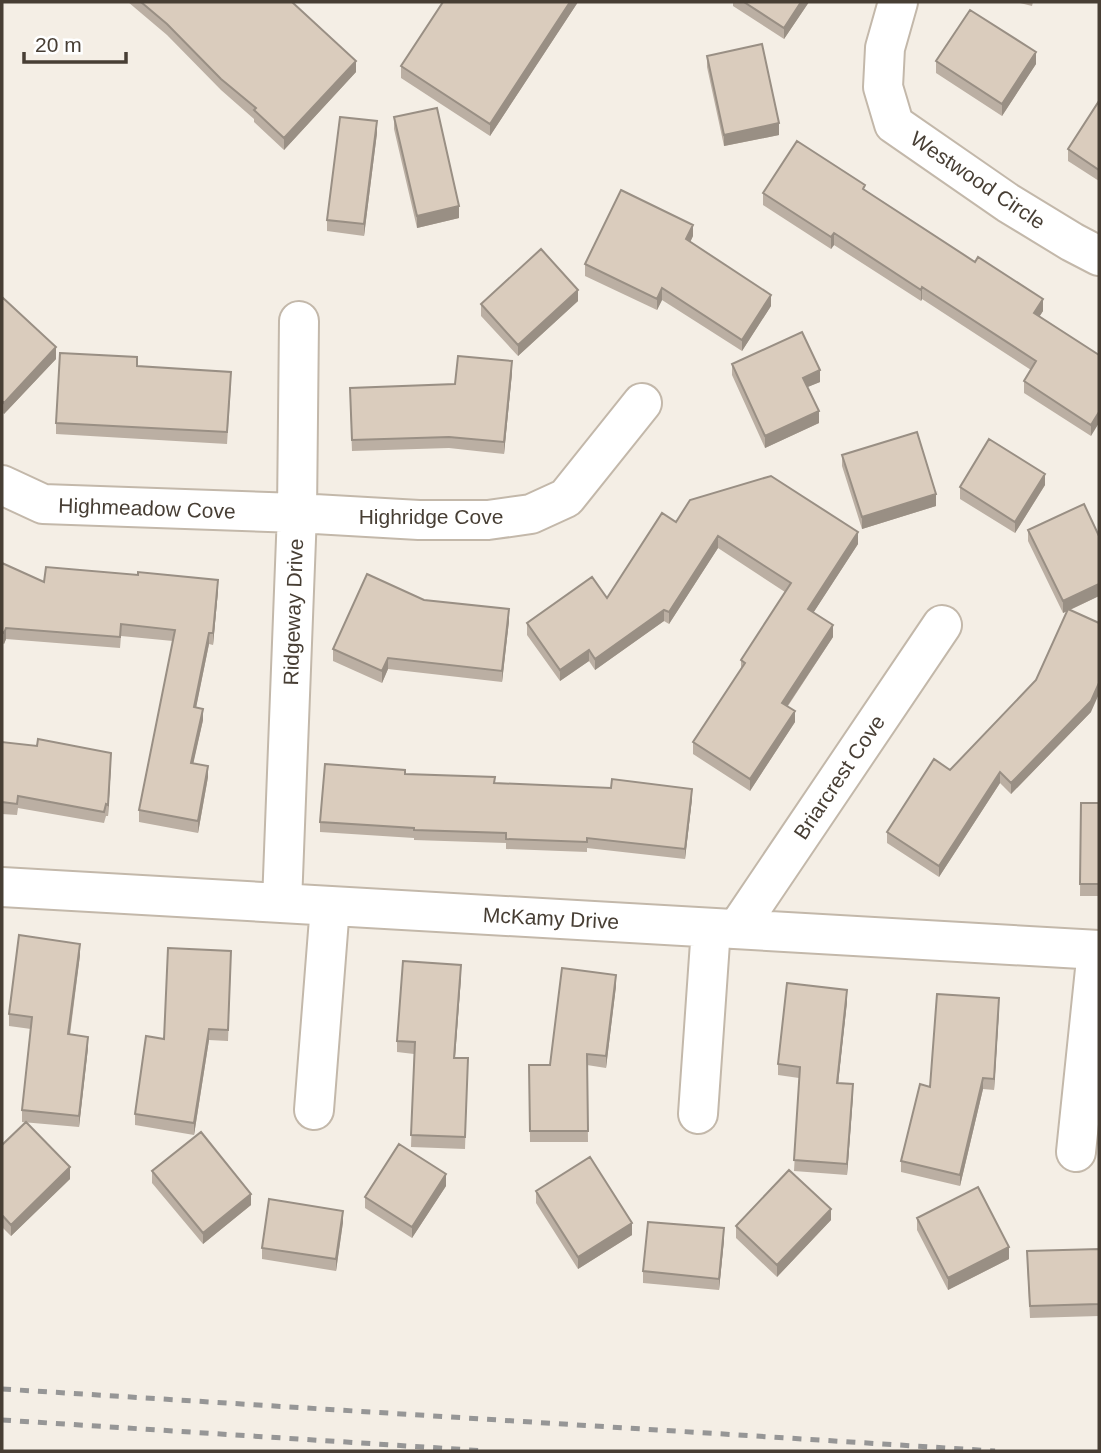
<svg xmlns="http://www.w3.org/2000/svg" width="1101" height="1453" font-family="Arial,sans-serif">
<rect width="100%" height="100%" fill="#f4eee5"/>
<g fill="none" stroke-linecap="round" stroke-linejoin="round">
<defs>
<path id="minor" d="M898,2l-13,46 -2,39 11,37 114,79 64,39 27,14
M2,485l41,19 254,9 122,7h69l43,-6 35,-16 76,-95
M2,887l1097,63
M282,903l15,-390 2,-192
M737,929l205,-304
M314,1110l16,-204
M698,1114l13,-186
M1076,1152l21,-202"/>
</defs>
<use href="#minor" stroke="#c3b8aa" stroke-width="42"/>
<use href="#minor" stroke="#fff" stroke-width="38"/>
<path stroke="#969696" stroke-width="5" stroke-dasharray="9 9" stroke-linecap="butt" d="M2,1389l993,62
M2,1420l484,31"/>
</g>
<path fill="#bbafa3" d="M128,2h164l64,70 -72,78 -30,-28v-3l-33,-29 -54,-55z
M443,2h135l-88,134 -89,-58v-12z
M733,2h76l-25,37 -51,-33z
M1016,2h17l-1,4z
M707,56l72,79 -55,11 -17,-79z
M936,61l100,3 -34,52 -66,-43z
M1099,101v80l-31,-20v-12z
M394,117l65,101 -42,10 -23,-99z
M377,133l-13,103 -37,-5v-11z
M865,190l178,121 -4,6 60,38 -8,81 -67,-43v-12l7,-11 -109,-71 -1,2 -87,-56 -3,4 -68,-44v-12z
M693,236l-3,6 81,64 -29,45 -80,-51 -5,10 -72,-34v-12z
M2,297l54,62 -52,55 -2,-2z
M578,301l-60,55 -37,-40v-12z
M732,364l88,18 -13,5 12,36 -54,25 -33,-73z
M512,373l-8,81 -55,-6 -97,3 -2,-52 105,-15z
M231,384l-4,60 -171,-10v-11z
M842,455l94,51 -74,23 -20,-63z
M1045,485l-30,48 -55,-34v-12z
M676,522l182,22 -45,69 20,24 -45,69 7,16 -45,69 -57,-37v-12l48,-73v-9l44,-68 -67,-44 -49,76 -5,-3 -69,49 -6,-9 -29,20 -33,-46v-12l80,-25z
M1028,530l71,6v60l-29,14 21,102 -80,82 -11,-11 -61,94 -52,-34v-11l63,-62 86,-90 31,-69 -4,2 -35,-72z
M2,563l42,19 174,9 -5,54 -4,-1 -13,63 7,13 -10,43 15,14 -10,56 -59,-11v-12l34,-169 -52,-5 -1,12 -114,-9 -2,5 -2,-1z
M424,600l85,21 -7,61 -114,-13 -6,14 -49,-22v-12z
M2,742l109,22 -3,52h-2l-2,7 -86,-15 -1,7 -15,-1z
M405,774l89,9 198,16 -7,60 -98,-11v4l-81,-3v-6l-92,-3v-2l-94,-6v-10z
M1081,803h18v93h-19z
M80,955l-10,80 18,13 -9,79 -57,-5v-12l9,-81 -22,-3v-12z
M231,962l-3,79 -19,-1 -15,95 -59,-10v-11l29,-75z
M461,977l-6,81h13l-3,91 -54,-2 3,-93 -17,-2v-11z
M616,986l-10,82 -19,-3 1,77h-58l-1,-77h21z
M847,1002l-9,81 15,12 -6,80 -53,-4 5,-93 -21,-3v-11z
M999,1010l-5,80 -11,-1 -23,97 -59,-14v-11l29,-74z
M2,1145l68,34 -59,57 -9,-9z
M152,1171l99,34 -48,39 -51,-61z
M446,1186l-34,52 -47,-30v-11z
M536,1191l96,44 -54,34 -42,-66z
M917,1218l92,41 -61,31 -31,-60z
M831,1220l-54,57 -41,-39v-12z
M343,1222l-7,49 -74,-12v-11z
M724,1240l-5,50 -76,-7v-12z
M1099,1249v67l-69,2 -3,-56z"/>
<path fill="#998f84" d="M570,2h8l-88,134v-12z
M801,2h8l-25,37v-11z
M1036,52v12l-34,52v-12z
M356,61v11l-72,78v-12z
M377,121v12l-13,103v-12z
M779,123v12l-55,11v-11z
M459,206v12l-42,10v-12z
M693,225v11l-7,15v-12z
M834,233v12l-3,4v-12z
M922,287v12l-1,2v-11z
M662,288v12l-5,10v-11z
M578,290v11l-60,55v-11z
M771,295v11l-29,45v-11z
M1043,299v12l-9,14v-12z
M56,347v12l-52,55v-11z
M512,361v12l-8,81v-12z
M820,370v12l-17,7v-11z
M819,411v12l-54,25v-12z
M1099,412v11l-8,13v-11z
M1045,474v11l-30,48v-11z
M936,494v12l-74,23v-12z
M858,532v12l-50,77v-12z
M718,536v12l-49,76v-12z
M218,580v11l-5,54v-12z
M1099,584v12l-36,17v-12z
M509,609v12l-7,61v-11z
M664,610v11l-69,49v-11z
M833,625v12l-51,77v-11z
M6,628v11l-2,5v-11z
M209,633v11l-15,74v-11z
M589,650v11l-29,20v-11z
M388,658v11l-6,14v-12z
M1099,683v11l-8,18 -80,82v-11z
M203,709v11l-12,54v-11z
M795,711v11l-45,69v-12z
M111,753v11l-3,52v-11z
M208,766v11l-10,56v-12z
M1000,772v11l-61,94v-11z
M692,789v10l-7,60v-10z
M80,944v11l-12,91v-12z
M461,965v12l-7,92v-11z
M616,975v11l-10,82v-12z
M847,990v12l-10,92v-11z
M999,998v12l-5,80v-11z
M209,1029v11l-15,95v-12z
M88,1037v11l-9,79v-11z
M983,1078v11l-23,97v-11z
M853,1084v11l-6,80v-11z
M70,1167v12l-59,57v-11z
M446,1174v12l-34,52v-11z
M251,1194v11l-48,39v-11z
M831,1209v11l-54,57v-12z
M343,1211v11l-7,49v-12z
M632,1223v12l-54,34v-12z
M724,1228v12l-5,50v-11z
M1009,1247v12l-61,31v-12z"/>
<path fill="#daccbd" stroke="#998f84" stroke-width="2" d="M141,2h151l64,59 -72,77 -30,-28 2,-2 -35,-29 -54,-55z
M443,2h127l-80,122 -89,-58z
M744,2h57l-17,26z
M970,10l66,42 -34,52 -66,-43z
M762,44l17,79 -55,12 -17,-79z
M1099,101v69l-31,-21z
M437,108l22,98 -42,10 -23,-99z
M340,117l37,4 -13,103 -37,-4z
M797,141l68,44 -2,4 112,73 3,-5 65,42 -9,14 65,42v57l-8,13 -67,-44 12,-20 -114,-74 -1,3 -87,-57 -3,4 -68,-44z
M621,190l72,35 -7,14 85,56 -29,45 -80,-52 -5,11 -72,-35z
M541,249l37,41 -60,55 -37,-41z
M2,297l54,50 -52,56 -2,-2z
M802,332l18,38 -17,8 16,33 -54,25 -33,-72z
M60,353l77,4v9l94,6 -4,60 -171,-9z
M458,356l54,5 -8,81 -55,-5 -97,3 -2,-52 105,-4z
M917,432l19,62 -74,23 -20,-62z
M989,439l56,35 -30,48 -55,-35z
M771,476l87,56 -50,77 25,16 -51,78 13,8 -45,68 -57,-37 52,-79 -4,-3 50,-77 -73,-47 -49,76 -5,-2 -69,49 -6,-9 -29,20 -33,-47 65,-46 15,21 55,-85 14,9 14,-22z
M1084,504l15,32v48l-36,17 -35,-71z
M2,563l42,19 2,-15 92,8v-3l80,8 -5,53h-4l-15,74 9,2 -12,54 17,3 -10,55 -59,-11 36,-180 -54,-6 -1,13 -114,-9 -2,5 -2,-1z
M367,574l57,26 85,9 -7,62 -114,-13 -6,13 -49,-22z
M1068,609l31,14v60l-8,18 -80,82 -11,-11 -61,94 -52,-34 47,-73 16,11 86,-90z
M38,739l73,14 -3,52 -2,-1 -2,8 -86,-16 -1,8 -15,-2v-60l35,4z
M325,764l80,6v4l90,3 -1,6 117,5 1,-9 80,10 -7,60 -98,-11v4l-81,-3v-6l-92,-3v-2l-94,-6z
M1081,803h18v81h-19z
M19,935l61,9 -12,90 20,3 -9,79 -57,-6 10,-93 -23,-3z
M168,948l63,3 -3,79 -19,-1 -15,94 -59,-9 11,-78 18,3z
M403,961l58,4 -7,93h14l-3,79 -54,-2 4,-93 -18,-1z
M562,968l54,7 -10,81 -19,-2 1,77h-58l-1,-66h21z
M787,983l60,7 -10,93 16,1 -6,80 -53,-4 6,-93 -22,-3z
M937,994l62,4 -5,81 -11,-1 -23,97 -59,-14 19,-77 10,3z
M26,1122l44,45 -59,58 -9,-10v-70z
M201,1132l50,62 -48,39 -51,-62z
M399,1144l47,30 -34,53 -47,-30z
M590,1157l42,66 -54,34 -42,-66z
M789,1170l42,39 -54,56 -41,-39z
M978,1187l31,60 -61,31 -31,-60z
M269,1199l74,12 -7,48 -74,-11z
M648,1222l76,6 -5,51 -76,-8z
M1099,1249v55l-69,2 -3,-55z"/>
<g text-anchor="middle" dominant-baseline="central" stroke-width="5" stroke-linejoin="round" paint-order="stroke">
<g font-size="21" fill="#473e34" stroke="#fff">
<text transform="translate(978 180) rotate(34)">Westwood Circle</text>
<text transform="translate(147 508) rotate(2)">Highmeadow Cove</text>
<text x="431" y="516">Highridge Cove</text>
<text transform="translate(293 612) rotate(-88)">Ridgeway Drive</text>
<text transform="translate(839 777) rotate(-56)">Briarcrest Cove</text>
<text transform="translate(551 918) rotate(3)">McKamy Drive</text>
</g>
</g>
<rect width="1101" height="1453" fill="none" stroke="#473e34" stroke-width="7"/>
<path d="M24 52v10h102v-10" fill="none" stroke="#473e34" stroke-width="3.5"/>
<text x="35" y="52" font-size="21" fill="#473e34" stroke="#ffffff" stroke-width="5" paint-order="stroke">20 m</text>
</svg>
